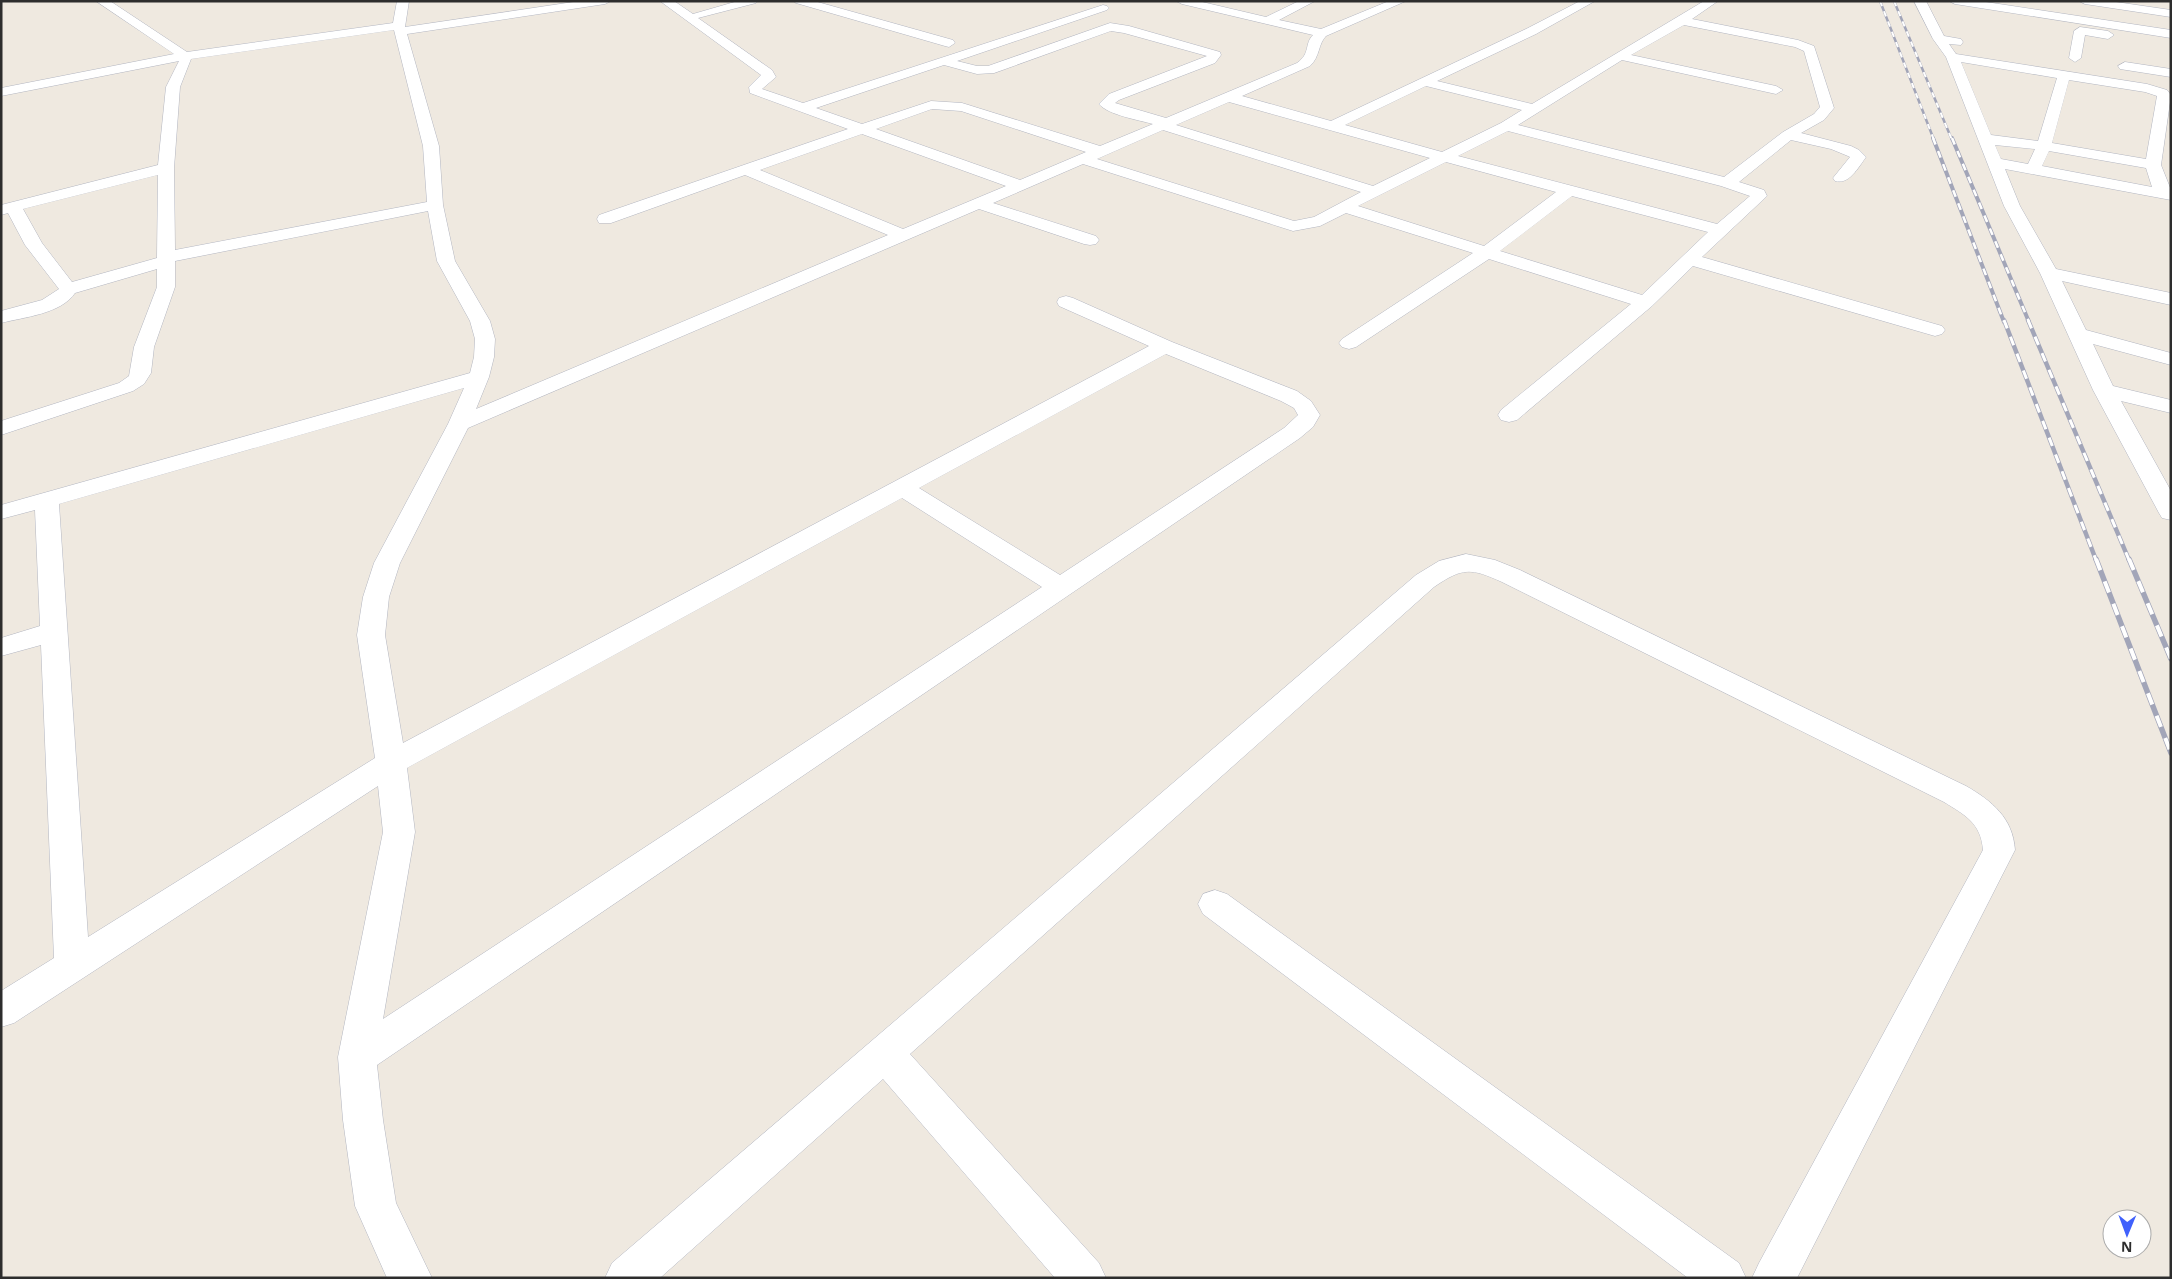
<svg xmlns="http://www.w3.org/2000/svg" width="2172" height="1279" font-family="'Open Sans',sans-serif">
<rect width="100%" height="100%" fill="#efe9e0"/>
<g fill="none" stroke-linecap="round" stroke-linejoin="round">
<defs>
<path id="minor" d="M96,1h14l77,51 206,-29 4,-22h12l-4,26 175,-26h31l-6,3 -198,30 32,112 4,59 12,56 35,60 5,18 -1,18 -5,20 -13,32 412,-174 -143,-60 -134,48h-12l-2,-4 2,-4 249,-86 -98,-36 -1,-6 12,-12 -101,-74h14l19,13 45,-13h20l-2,2 -58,15 74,52 4,7 -14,12 41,14 300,-98 4,1 2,2 -2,2 -150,51 20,5h11l122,-43 19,3 91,26 1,3 -6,8 -96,37 -4,3 51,15 131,-55c14,-10 7,-19 16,-28l-131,-31 -6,-3h22l68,16 33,-16h16l-36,19 42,9 68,-28h17l-80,35c-8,8 -6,21 -16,30l-68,30 89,25 197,-93 52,-27h15l-59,33 -99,47 95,23 172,-103h14l-26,18 106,21 16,6 20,62 -10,12 -23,13 50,13 8,4 7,7c-8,11 -17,28 -31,24l-2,-3 17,-21 -2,-1 -17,-7 -40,-9 -52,42 25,8 3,6 -65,61 240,69 3,4 -3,4 -7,2 -7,-2 -235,-68 -41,40 -135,114 -8,2 -8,-2 -3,-5 3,-5 130,-106 -142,-45 -133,88 -7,2 -7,-2 -3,-4 3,-4 131,-86 -127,-40 -26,13 -27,5 -210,-67 -90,39 103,33 3,4 -3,4 -6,1 -6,-1 -105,-35 -511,219 -68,135 -11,34 -4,38 18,108 746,-397 -90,-40 -2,-4 2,-4 7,-2 7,2 99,44 125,49 14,10 9,14 -7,12 -13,11 -923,627 6,55 13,83 36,75h-45l-32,-72 -12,-86 -5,-63 45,-225 -5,-46 -364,237 -13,4v-36l53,-33 -13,-313 -40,11v-18l39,-12 -5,-116 -34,9v-14l469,-132 4,-16 1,-18 -5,-18 -33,-60 -9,-50 -253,50v26l-21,60 -3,26 -7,11 -11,7 -132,44v-14l118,-38 10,-7 5,-29 23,-60v-18l-82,24c-14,21 -51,24 -74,30v-12l41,-11 17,-11 -34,-44 -17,-32 -7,2v-10l157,-40 8,-78 13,-26 -178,35v-8l173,-34zM1684,25l111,22 9,4 16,56 -6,7 -31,18 -59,45 -206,-52 104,-65 154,34 7,-4 -7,-4 -145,-31zM394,30l29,116 4,56 -252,48 -1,-82 6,-81 11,-28zM1111,31l13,2 83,23 -98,38 -10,10c9,11 40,16 54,20l-53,22 -138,-43 -31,-2 -69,23 -46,-16 128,-43 33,9 17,-1zM1426,86l96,24 -21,13 -59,29 -97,-27zM1229,102l201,56 -57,28 -197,-61zM932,109l29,2 125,41 -66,28 -144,-51zM1163,130l198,62 -47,25 -20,4 -197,-62zM1508,131l213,55 29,10 -33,28 -259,-68zM862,134l144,52 -103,43 -143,-59zM1446,162l110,30 -72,54 -126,-40zM158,175l-1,83 -85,24 -30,-39 -19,-34zM1572,196l136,36 -66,63 -142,-44zM1166,354l115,47 13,7 4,7 -14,13 -224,147 -141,-87zM464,388l-16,36 -74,139 -11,34 -6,38 18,123 -287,179 -29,-433zM902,498l140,89 -659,432 32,-187 -8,-64z
M794,1h20l139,39 2,3 -6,4 -4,-1 -149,-43z
M1914,1h12l18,35 17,3 2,3 -2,3 -12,-1 7,10 191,30 20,6 4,5 -10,70 10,25v10l-166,-31 15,37 36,63 115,24v12l-109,-24 24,49 85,23v12l-78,-21 20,42 58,14v13l-50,-12 50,90v29l-9,-2 -3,-5 -66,-123 -53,-117 -36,-67 -58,-149 -13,-18zM1961,62l96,16 -19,63 -47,-6zM2069,80l76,12 12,4 -11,63 -94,-16zM1995,145l40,4 -7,15 -27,-5zM2049,151l97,17 6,19 -110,-21z
M1949,1h30l192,29v8l-216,-34z
M2079,1h30l62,9v7l-86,-13z
M2080,27l28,4 6,4 -6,4 -23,-4 -4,23 -6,4 -6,-4 5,-27z
M2125,62l46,7v8l-51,-8 -2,-3z
M1466,554l29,6 25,10 446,216c26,15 47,32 49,64l-218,428h-45l7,-15 224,-413c-2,-27 -18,-35 -39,-48l-442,-220c-31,-14 -39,-15 -68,5l-524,467 189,209 7,15h-51l-172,-199 -223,199h-55l7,-15 804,-688 23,-14z
M1215,890l12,4 512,369 7,15h-58l-485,-364 -5,-10 5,-10z"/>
</defs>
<use href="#minor" stroke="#b3b6c1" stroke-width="1"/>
<use href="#minor" fill="#fff" fill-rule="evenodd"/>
<defs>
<path id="rail-far3" d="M1880,1l54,139
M1894,1l58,139"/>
<path id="rail-far2" d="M1933,138l71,184
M1952,138l77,184"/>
<path id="rail-far1" d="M2004,320l92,240
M2028,320l101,240"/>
<path id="rail" d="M2096,559l75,194
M2129,559l42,100"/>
</defs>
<use href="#rail-far3" stroke="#a2a5b8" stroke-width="2.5"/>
<use href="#rail-far2" stroke="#a2a5b8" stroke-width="4"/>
<use href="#rail-far1" stroke="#a2a5b8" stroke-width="4.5"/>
<use href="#rail" stroke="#a2a5b8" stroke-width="5.5"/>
<use href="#rail-far3" stroke="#fff" stroke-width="2" stroke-dasharray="5.5" stroke-linecap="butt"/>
<use href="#rail-far2" stroke="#fff" stroke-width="2.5" stroke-dasharray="7" stroke-linecap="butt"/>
<use href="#rail-far1" stroke="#fff" stroke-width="3" stroke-dasharray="9" stroke-linecap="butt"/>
<use href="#rail" stroke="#fff" stroke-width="4" stroke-dasharray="12" stroke-linecap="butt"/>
</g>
<rect width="2172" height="1279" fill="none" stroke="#2d2d2d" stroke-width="5"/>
<g transform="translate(2127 1234) rotate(181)"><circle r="24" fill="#ffffff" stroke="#ababab"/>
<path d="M0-4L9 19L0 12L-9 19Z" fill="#4061fc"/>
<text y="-8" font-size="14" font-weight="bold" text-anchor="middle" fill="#2d2d2d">N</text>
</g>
</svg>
